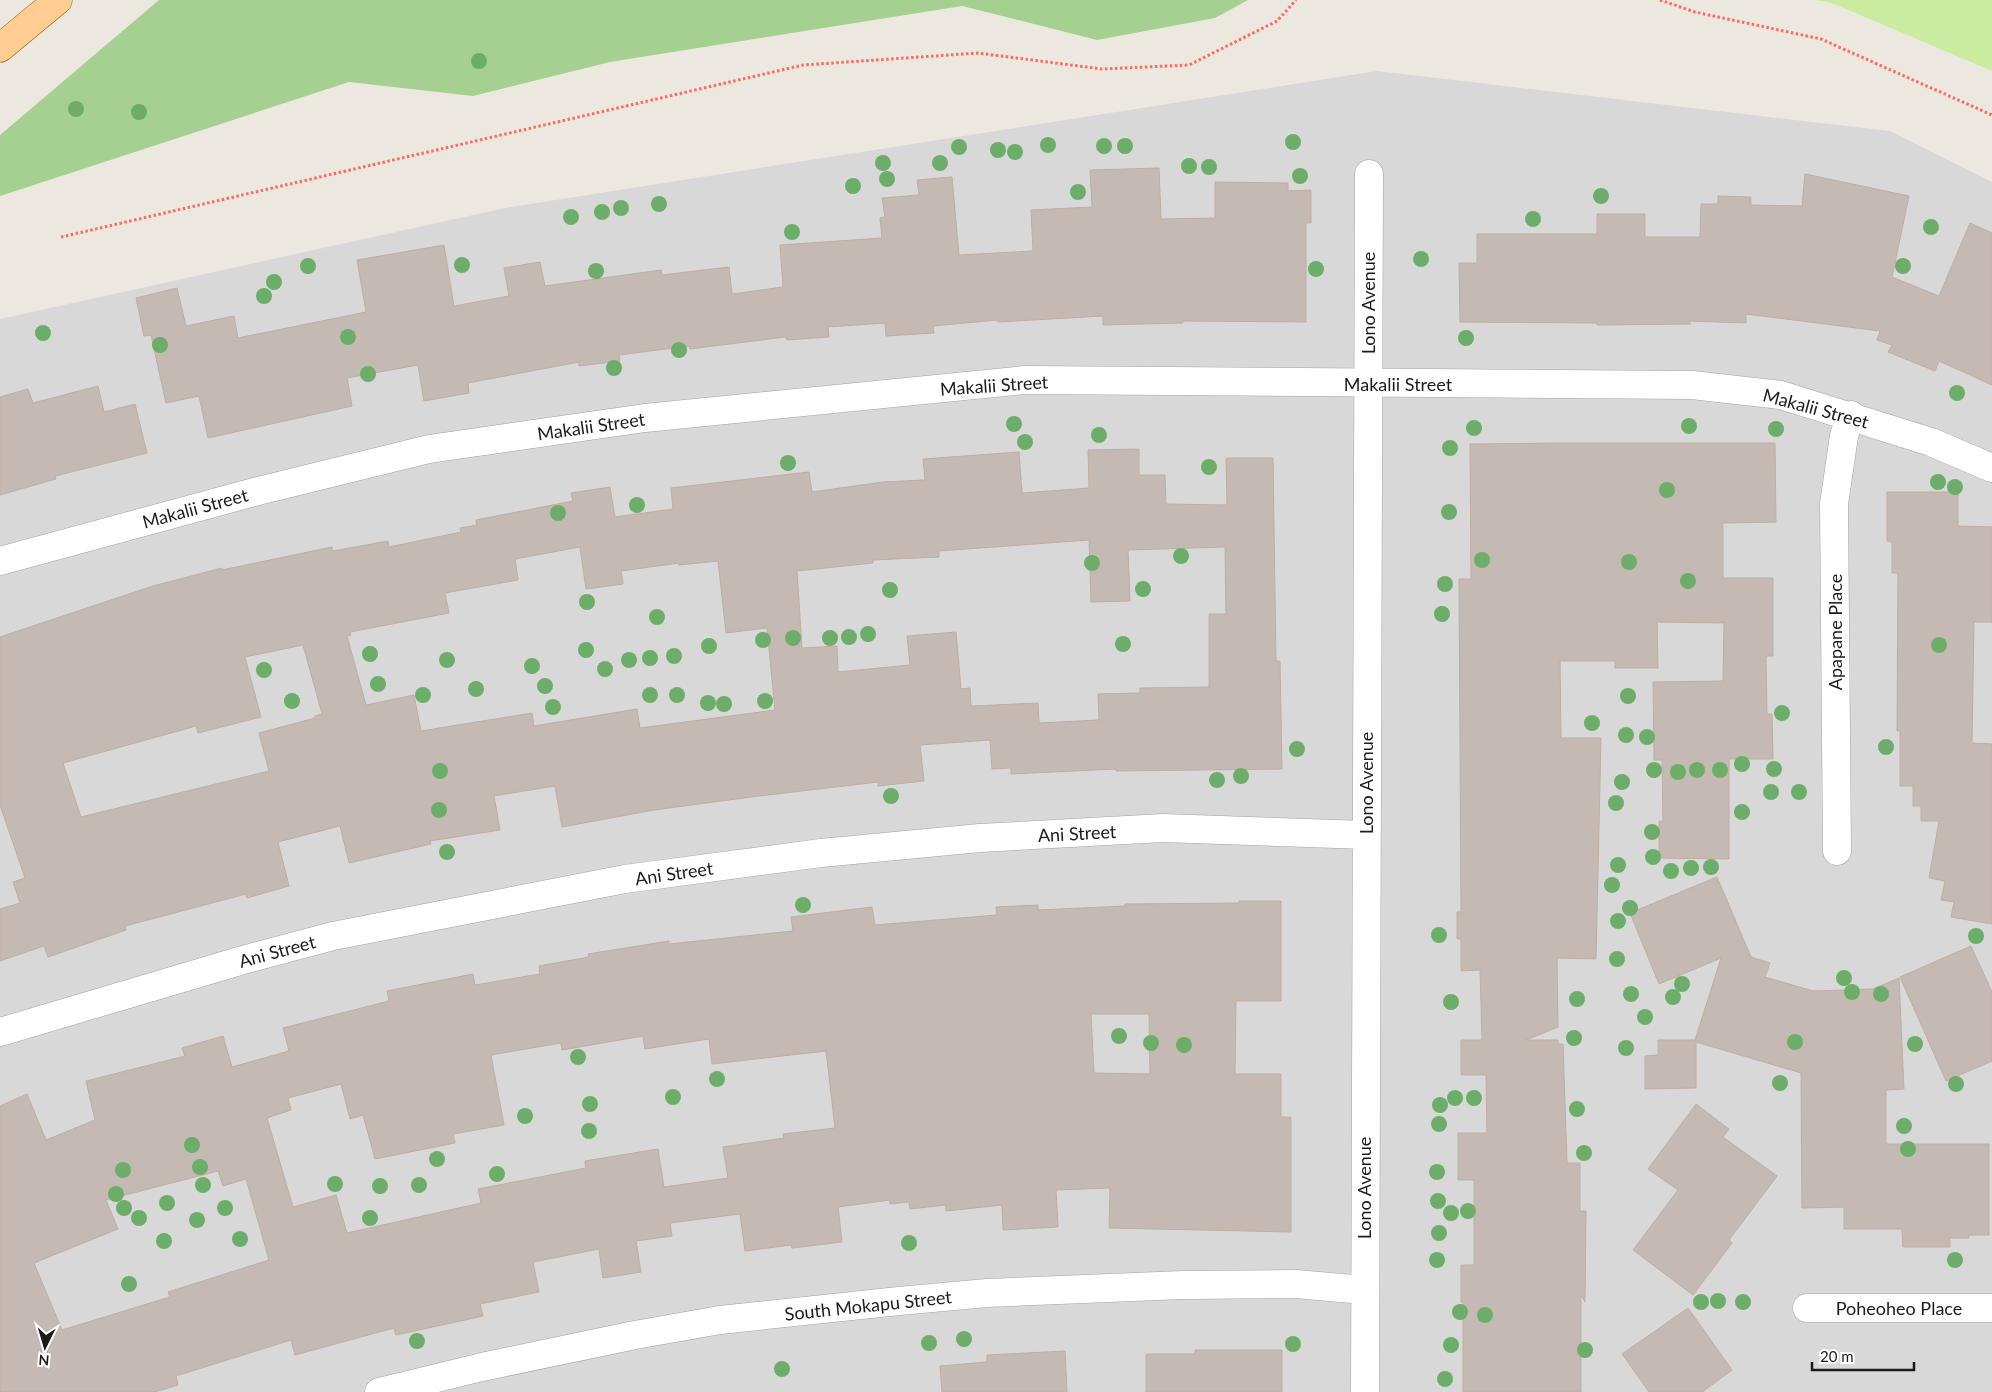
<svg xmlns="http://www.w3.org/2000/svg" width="1992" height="1392" font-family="Lato,sans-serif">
<rect width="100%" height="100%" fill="#ede8df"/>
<path fill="#d9d8d8" d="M1377,71l513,60 102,51v1210h-1992v-1073l505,-111z"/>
<path fill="#c9eca1" d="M1816,0h176v71l-160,-68z"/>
<path fill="#a6d091" d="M159,0h1089l-33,18 -118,22 -135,-34 -352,56 -137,34 -124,-14 -349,114v-61z"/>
<path fill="#c5bab3" stroke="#c0ada1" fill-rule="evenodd" d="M1159,168l2,51 54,-1v-36l73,1v8l23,-1v33h-5v99l-123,-1v2l-80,2v-9l-105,6v-2l-65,6 1,7 -48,3 -1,-13 -57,4 1,10 -42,3 -1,-3 -96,12 -1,-3 -70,9 1,6 -41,5v-4l-111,21 1,10 -45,8 -6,-36 -71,13 5,28 -144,32 -9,-42 -33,7 -15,-68 -7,1 -8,-38 41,-10 9,38 48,-10 4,22 128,-26 -9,-52 87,-15 10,61 55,-10 -5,-28 36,-6 5,24 116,-16 1,5 67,-8 3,27 51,-7 -3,-42 102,-7 -2,-20 5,-1 -3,-19 37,-3 -2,-15 35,-3 7,78 74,-4 -2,-41 61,-3 -2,-37z
M1805,174l104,22 -17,81 47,19 31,-73 22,10v152l-53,-24 -4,10 -47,-19 4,-7 -15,-5 3,-9 -134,-17v9l-56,-2v3l-93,1v-2l-137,-1 -1,-59h18v-29h120v-20h48v23h55l1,-33h17v-8l33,1v8l51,1z
M98,386l6,26 31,-8 12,49 -92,23 1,3 -56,16v-98l28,-8 5,14z
M1568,443h207l1,79 -53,1v55h50v78h-7l1,58h5l1,45h-44v100l-70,-1v-37h4l-1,-61h-8l-1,-78 70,-1 1,-58 -67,-1 1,46h-43v-7h-55l1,77h40l-5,221 -39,-1 1,69 -32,13h32v4h5l4,119h13v48h6l-1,91 -4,-7v97h-118v-90h-2v-37h13v-85h-16v-47h29l-1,-58h-25v-35h21l-2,-70 -19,1v-32h-4v-27h4l-2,-333h12l-1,-135z
M1139,449v26h26l1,29 61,1 -1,-47h47l3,203h4l2,108 -166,2v-2l-105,5v-6l-19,1 -2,-29 -70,5 4,36 -46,5v-4l-127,15 -97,13 -92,17 -7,-41 -61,10 6,34 -70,11 1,3 -82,19 -9,-37 -62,16 11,44 -42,12 -1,-4 -121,32 1,4 -78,27 -4,-11 -44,15v-52l20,-6 -7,-21 12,-4 -25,-73v-168l153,-51 69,-18v2l110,-23 1,4 55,-10 1,6 72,-15 -1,-4 17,-3 -1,-5 97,-19 -2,-8 39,-6 5,30 58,-8 -2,-21 138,-16 3,20 71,-10 42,-2 -2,-21 96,-7 3,41 67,-5 -1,-38zM1089,540l2,62 39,-1 -2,-51 97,-3 1,67h-17v73l-69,1v5l-42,1 1,26 -60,3 -1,-20 -67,3 -1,-18 -9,1 -5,-57 -49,4 3,29 -72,7 -1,-26 -35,2 -5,-77 76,-8v-3l66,-3v-6zM580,547l6,42 37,-5 -2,-13 58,-8v2l39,-4 8,72 41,-5 8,82 -135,18 -3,-19 -103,17 -2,-13 -111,18 -7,-36 -48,10 -19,-69 4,-1 -1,-3 99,-19 -4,-20 73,-13 -3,-21zM303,645l19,69 -7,2v2l-56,15 10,38 -188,46 -18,-54 133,-37 2,7 63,-16 -16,-60z
M1887,492h71v34l34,1v95h-18l-2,121 20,1v180l-41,-7 3,-15 -13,-2 4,-19 -16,-3 10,-57h-18v-15h-8v-20h-13v-55h-3l1,-158h-6v-31l-5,-1z
M1717,877l34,80 19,6 -5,14 48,14 60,-2 26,-11 5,111 -18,1v54h103v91h-20v3h-19v9h-47l-1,-18h-58v-22l-42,1 -1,-135 -105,-31v46l-51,1v-33l13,-1v-15h37l26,-82 -62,26 -29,-71z
M1239,901h42v100h-45l-1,73h46v43h10v115l-182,-4 1,-40 -54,2 2,37 -55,3 -1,-25 -56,6 -1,-6 -35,4 -1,-7 -19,2v-4l-52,7 4,35 -50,6 -1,-3 -46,6 -5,-37 -70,9 2,13 -36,5 5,31 -38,6 -4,-29 -66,13 6,30 -59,12 3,12 -87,19 -2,-7 -99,27 -4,-15 -115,36 2,9 -23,7h-155v-286l27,-12 19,46 49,-20 -9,-39 99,-25 -3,-8 41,-12 9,31 57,-16 -6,-23 106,-27 -2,-10 86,-17 2,11 65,-11 -1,-8 50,-9 -1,-3 81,-13v3l124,-13 -2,-14 81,-10 3,18 122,-10 -1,-8 42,-2v5l87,-4v-2l114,-1zM1091,1014h58l1,60 -56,-1zM643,1036l2,13 64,-10 3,25 114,-13 9,77 -52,6 1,4 -61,9 5,31 -64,9 -6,-38 -73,12 1,7 -108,21 3,14 -134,30 -11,-38 -43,12 -26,-89 24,-8 -3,-12 53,-14 9,35 13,-4 12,44 80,-16 -2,-9 51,-9 -13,-70 70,-12 1,7zM218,1171l5,15 23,-7 23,81 -101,32 2,5 -108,33 -28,-67 84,-34 -12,-29z
M1971,946l21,46v69l-46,20 -46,-104z
M1696,1104l33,25 -6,8 54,39 -48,64 3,3 -39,52 -60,-45 45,-60 -30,-21z
M1688,1308l44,62 -30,22h-53l-27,-38z
M1195,1350h87v42h-136v-38h49z
M1065,1351l2,41h-125l-2,-26 47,-4v-7z"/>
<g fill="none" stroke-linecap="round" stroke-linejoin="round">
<defs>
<path id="minor" d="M0,561l258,-70 171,-42 216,-31 380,-38 667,5 89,10 150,47 61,26
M1837,851l-3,-347 10,-68 7,-21
M0,1032l243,-72 90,-24 292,-57 196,-26 159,-15 183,-10 203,7
M1807,1308h185
M379,1392l103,-25 153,-32 85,-15 179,-19 88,-8 196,-8 113,-1 68,6
M1365,1392l4,-1218"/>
<path id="major" d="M0,48l58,-48"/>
</defs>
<use href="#minor" stroke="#a2a2a2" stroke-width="29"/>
<use href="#major" stroke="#925c00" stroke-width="29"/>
<path stroke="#ff695f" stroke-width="3" stroke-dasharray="2.5 2.5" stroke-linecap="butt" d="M1660,0l35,12 126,27 171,76
M61,237l742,-172 175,-12 124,16 87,-4 88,-44 19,-21"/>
<use href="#minor" stroke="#fff" stroke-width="28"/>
<use href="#major" stroke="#ffcc93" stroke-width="28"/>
</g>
<g fill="#6dad6a">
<circle cx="479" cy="61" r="8"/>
<circle cx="76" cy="109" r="8"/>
<circle cx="139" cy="112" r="8"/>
<circle cx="1293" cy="142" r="8"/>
<circle cx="1048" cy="145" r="8"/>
<circle cx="1104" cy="146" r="8"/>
<circle cx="1125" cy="146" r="8"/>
<circle cx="959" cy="147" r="8"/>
<circle cx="998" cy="150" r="8"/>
<circle cx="1015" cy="152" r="8"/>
<circle cx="883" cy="163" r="8"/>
<circle cx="940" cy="163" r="8"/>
<circle cx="1189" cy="166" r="8"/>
<circle cx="1209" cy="167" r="8"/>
<circle cx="1300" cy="176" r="8"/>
<circle cx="887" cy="179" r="8"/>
<circle cx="853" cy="186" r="8"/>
<circle cx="1078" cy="192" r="8"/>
<circle cx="1601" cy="196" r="8"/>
<circle cx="659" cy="204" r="8"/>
<circle cx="621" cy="208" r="8"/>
<circle cx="602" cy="212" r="8"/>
<circle cx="571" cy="217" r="8"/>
<circle cx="1533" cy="219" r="8"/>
<circle cx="1931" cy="227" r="8"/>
<circle cx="792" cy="232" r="8"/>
<circle cx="1421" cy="259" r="8"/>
<circle cx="462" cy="265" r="8"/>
<circle cx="308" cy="266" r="8"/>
<circle cx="1903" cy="266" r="8"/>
<circle cx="1316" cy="269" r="8"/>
<circle cx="596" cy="271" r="8"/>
<circle cx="274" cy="282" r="8"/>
<circle cx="264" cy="296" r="8"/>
<circle cx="43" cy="333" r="8"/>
<circle cx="348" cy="337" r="8"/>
<circle cx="1466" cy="338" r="8"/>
<circle cx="160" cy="345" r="8"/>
<circle cx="679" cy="350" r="8"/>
<circle cx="614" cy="368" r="8"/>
<circle cx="368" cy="374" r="8"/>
<circle cx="1957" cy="393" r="8"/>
<circle cx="1014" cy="424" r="8"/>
<circle cx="1689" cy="426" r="8"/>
<circle cx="1474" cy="428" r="8"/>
<circle cx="1776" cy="429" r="8"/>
<circle cx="1099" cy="435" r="8"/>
<circle cx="1025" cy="442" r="8"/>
<circle cx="1450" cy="448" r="8"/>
<circle cx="788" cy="463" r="8"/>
<circle cx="1209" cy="467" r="8"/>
<circle cx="1938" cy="482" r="8"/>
<circle cx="1955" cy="487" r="8"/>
<circle cx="1667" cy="490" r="8"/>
<circle cx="637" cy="505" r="8"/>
<circle cx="1449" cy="512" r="8"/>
<circle cx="558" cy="513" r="8"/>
<circle cx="1181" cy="556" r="8"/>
<circle cx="1482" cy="560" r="8"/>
<circle cx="1629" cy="562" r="8"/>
<circle cx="1092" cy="563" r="8"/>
<circle cx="1688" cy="581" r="8"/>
<circle cx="1445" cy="584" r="8"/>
<circle cx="1143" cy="589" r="8"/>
<circle cx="890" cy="590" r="8"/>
<circle cx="587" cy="602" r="8"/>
<circle cx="1442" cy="614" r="8"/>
<circle cx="657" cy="617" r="8"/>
<circle cx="868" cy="634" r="8"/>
<circle cx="849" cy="637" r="8"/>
<circle cx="793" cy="638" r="8"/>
<circle cx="830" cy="638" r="8"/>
<circle cx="763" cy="640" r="8"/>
<circle cx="1123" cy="644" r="8"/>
<circle cx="1939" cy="645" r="8"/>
<circle cx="709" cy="646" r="8"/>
<circle cx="586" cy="650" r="8"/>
<circle cx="370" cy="654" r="8"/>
<circle cx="674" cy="656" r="8"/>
<circle cx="650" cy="658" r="8"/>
<circle cx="447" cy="660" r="8"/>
<circle cx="629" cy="660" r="8"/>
<circle cx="532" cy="666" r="8"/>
<circle cx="605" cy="669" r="8"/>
<circle cx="264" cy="670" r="8"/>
<circle cx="378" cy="684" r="8"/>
<circle cx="545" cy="686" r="8"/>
<circle cx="476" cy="689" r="8"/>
<circle cx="423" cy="695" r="8"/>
<circle cx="650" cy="695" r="8"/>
<circle cx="677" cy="695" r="8"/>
<circle cx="1628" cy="696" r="8"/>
<circle cx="292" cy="701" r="8"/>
<circle cx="765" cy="701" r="8"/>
<circle cx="708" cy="703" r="8"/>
<circle cx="724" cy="704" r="8"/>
<circle cx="553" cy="707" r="8"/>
<circle cx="1782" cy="713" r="8"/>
<circle cx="1592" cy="723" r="8"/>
<circle cx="1626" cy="735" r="8"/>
<circle cx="1647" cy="737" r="8"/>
<circle cx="1886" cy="747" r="8"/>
<circle cx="1297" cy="749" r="8"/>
<circle cx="1742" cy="764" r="8"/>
<circle cx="1774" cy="769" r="8"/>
<circle cx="1654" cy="770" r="8"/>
<circle cx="1697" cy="770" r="8"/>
<circle cx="1720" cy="770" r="8"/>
<circle cx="440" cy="771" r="8"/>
<circle cx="1678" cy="772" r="8"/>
<circle cx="1241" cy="776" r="8"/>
<circle cx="1217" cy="780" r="8"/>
<circle cx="1622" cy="782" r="8"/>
<circle cx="1771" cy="792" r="8"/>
<circle cx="1799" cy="792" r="8"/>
<circle cx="891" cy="796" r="8"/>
<circle cx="1616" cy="803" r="8"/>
<circle cx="439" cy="810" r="8"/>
<circle cx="1742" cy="812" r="8"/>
<circle cx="1652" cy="832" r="8"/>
<circle cx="447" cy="852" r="8"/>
<circle cx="1653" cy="857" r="8"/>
<circle cx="1618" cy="865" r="8"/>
<circle cx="1711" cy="867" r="8"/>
<circle cx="1691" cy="868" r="8"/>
<circle cx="1671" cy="871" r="8"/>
<circle cx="1612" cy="885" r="8"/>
<circle cx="803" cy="905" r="8"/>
<circle cx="1630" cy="908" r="8"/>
<circle cx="1618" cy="921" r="8"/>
<circle cx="1439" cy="935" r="8"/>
<circle cx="1976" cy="936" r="8"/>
<circle cx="1617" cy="959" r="8"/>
<circle cx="1844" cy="978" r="8"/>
<circle cx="1682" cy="984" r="8"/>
<circle cx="1852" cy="992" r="8"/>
<circle cx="1631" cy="994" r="8"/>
<circle cx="1881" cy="994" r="8"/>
<circle cx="1673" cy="997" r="8"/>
<circle cx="1577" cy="999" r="8"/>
<circle cx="1451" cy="1002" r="8"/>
<circle cx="1645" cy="1017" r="8"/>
<circle cx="1119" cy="1036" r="8"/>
<circle cx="1574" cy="1038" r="8"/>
<circle cx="1795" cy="1042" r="8"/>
<circle cx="1151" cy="1043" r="8"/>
<circle cx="1915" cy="1044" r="8"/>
<circle cx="1184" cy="1045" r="8"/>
<circle cx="1626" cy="1048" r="8"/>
<circle cx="578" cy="1057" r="8"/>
<circle cx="717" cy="1079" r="8"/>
<circle cx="1780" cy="1083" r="8"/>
<circle cx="1956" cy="1084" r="8"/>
<circle cx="673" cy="1097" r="8"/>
<circle cx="1455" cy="1098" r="8"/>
<circle cx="1474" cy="1098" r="8"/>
<circle cx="590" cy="1104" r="8"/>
<circle cx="1440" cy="1105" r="8"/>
<circle cx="1577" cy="1109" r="8"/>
<circle cx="525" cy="1116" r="8"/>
<circle cx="1439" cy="1124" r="8"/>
<circle cx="1904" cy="1126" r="8"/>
<circle cx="589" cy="1131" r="8"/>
<circle cx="192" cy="1145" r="8"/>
<circle cx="1908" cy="1149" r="8"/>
<circle cx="1584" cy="1153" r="8"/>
<circle cx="437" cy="1159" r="8"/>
<circle cx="200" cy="1167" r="8"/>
<circle cx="123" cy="1170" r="8"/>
<circle cx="1437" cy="1172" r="8"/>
<circle cx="497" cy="1174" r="8"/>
<circle cx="335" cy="1184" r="8"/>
<circle cx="203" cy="1185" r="8"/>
<circle cx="419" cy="1185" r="8"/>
<circle cx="380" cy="1186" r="8"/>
<circle cx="116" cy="1194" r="8"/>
<circle cx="1438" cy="1201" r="8"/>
<circle cx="167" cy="1203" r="8"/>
<circle cx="124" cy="1208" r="8"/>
<circle cx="225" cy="1208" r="8"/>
<circle cx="1468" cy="1211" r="8"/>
<circle cx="1451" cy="1213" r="8"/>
<circle cx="139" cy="1218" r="8"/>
<circle cx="370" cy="1218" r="8"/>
<circle cx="197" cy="1220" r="8"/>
<circle cx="1439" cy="1233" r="8"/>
<circle cx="240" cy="1239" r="8"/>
<circle cx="164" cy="1241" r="8"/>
<circle cx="909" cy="1243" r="8"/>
<circle cx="1437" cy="1260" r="8"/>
<circle cx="1955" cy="1260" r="8"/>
<circle cx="129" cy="1284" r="8"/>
<circle cx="1718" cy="1301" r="8"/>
<circle cx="1701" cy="1302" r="8"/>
<circle cx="1743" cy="1302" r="8"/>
<circle cx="1460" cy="1312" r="8"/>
<circle cx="1485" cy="1315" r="8"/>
<circle cx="964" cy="1339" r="8"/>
<circle cx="417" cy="1341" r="8"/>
<circle cx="929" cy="1343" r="8"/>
<circle cx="1293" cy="1344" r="8"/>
<circle cx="1451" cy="1345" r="8"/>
<circle cx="1585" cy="1350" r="8"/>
<circle cx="782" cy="1369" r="8"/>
<circle cx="1445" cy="1379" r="8"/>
</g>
<g text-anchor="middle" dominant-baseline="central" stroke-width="4" stroke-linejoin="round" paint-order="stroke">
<g font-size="18" fill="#1b1b1b" stroke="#fff">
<text transform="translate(1368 303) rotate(-90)">Lono Avenue</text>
<text x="1398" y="384">Makalii Street</text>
<text transform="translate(994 385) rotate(-4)">Makalii Street</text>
<text transform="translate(1816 408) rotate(15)">Makalii Street</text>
<text transform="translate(591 426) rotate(-8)">Makalii Street</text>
<text transform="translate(195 508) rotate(-15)">Makalii Street</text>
<text transform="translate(1835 632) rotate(-90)">Apapane Place</text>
<text transform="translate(1366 783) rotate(-90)">Lono Avenue</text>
<text transform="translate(1077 833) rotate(-3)">Ani Street</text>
<text transform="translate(674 873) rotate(-8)">Ani Street</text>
<text transform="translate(277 951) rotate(-15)">Ani Street</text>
<text transform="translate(1364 1188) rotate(-90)">Lono Avenue</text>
<text transform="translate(868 1305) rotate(-6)">South Mokapu Street</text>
<text x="1899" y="1308">Poheoheo Place</text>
</g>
</g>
<g transform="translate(45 1347) rotate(185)" stroke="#ffffff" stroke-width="4" paint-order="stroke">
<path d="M0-4L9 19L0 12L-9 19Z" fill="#1b1b1b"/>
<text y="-8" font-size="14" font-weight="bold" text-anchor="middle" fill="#1b1b1b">N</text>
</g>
<path d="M1812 1362v8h102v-8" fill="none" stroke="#1b1b1b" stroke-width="2.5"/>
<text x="1820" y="1362" font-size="15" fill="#1b1b1b" stroke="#ffffff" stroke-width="4" paint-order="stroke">20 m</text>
</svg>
